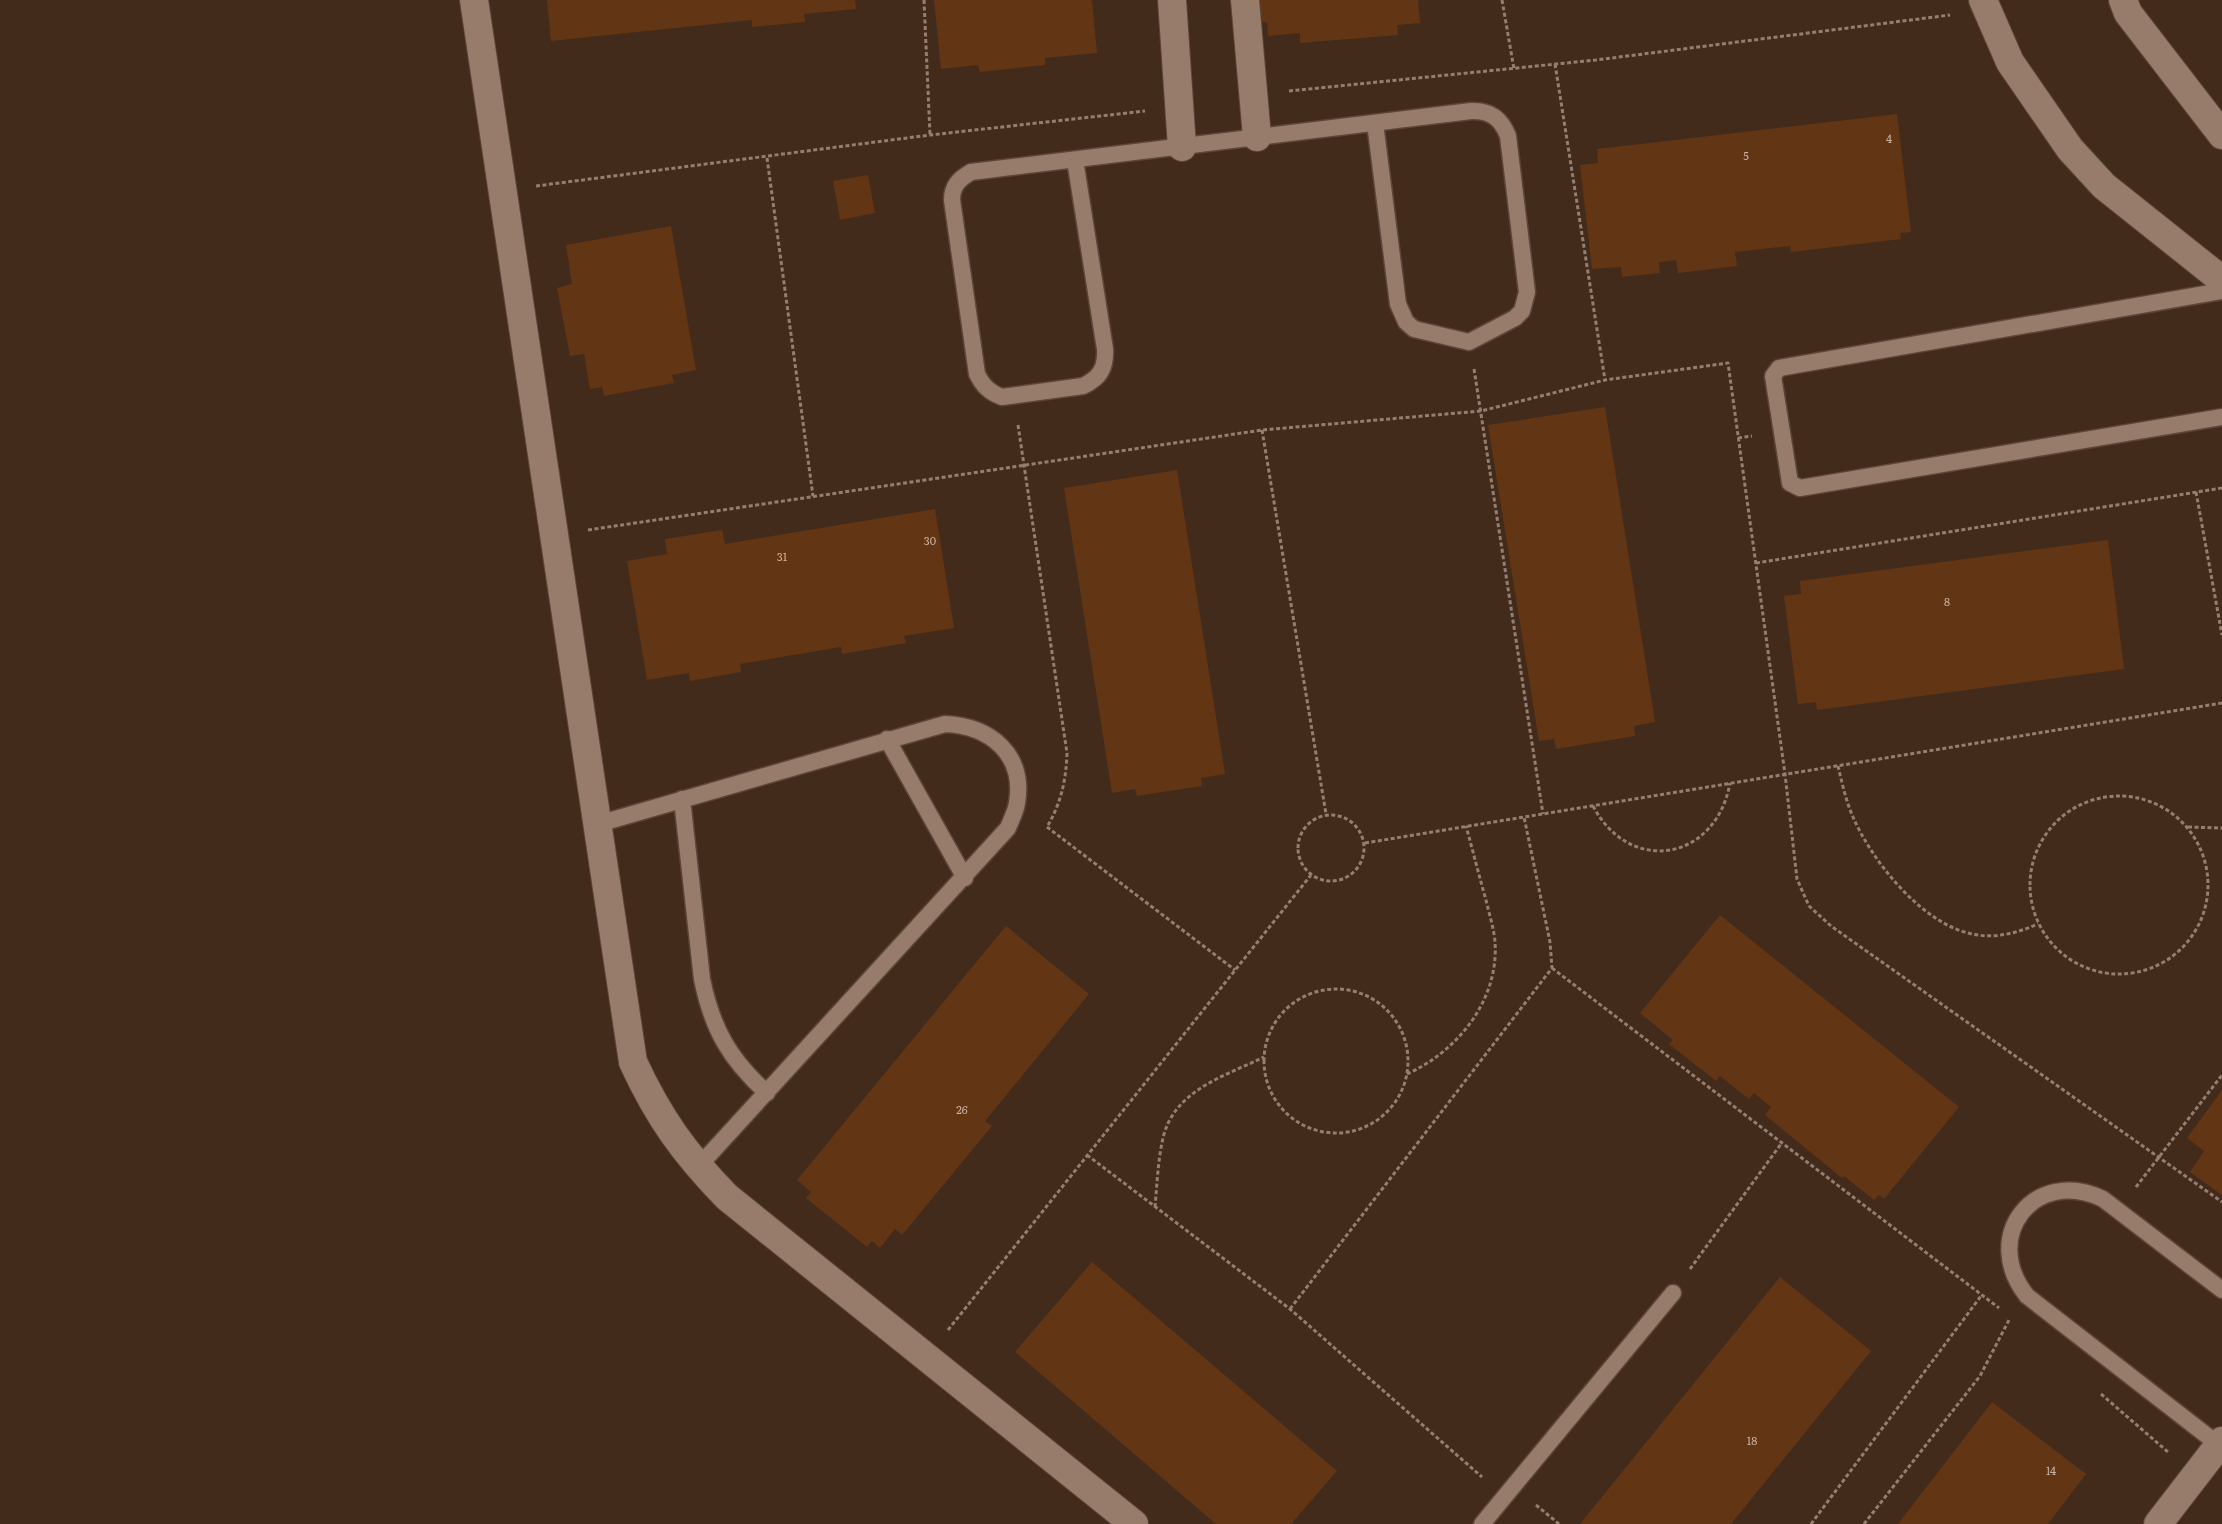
<svg xmlns="http://www.w3.org/2000/svg" width="2222" height="1524" font-family="Literata,serif">
<rect width="100%" height="100%" fill="#432b1c"/>
<path fill="#623514" d="M547,0h308l1,9 -52,5 1,8 -53,5v-7l-201,21z
M934,0h158l5,53 -52,5v7l-65,7 -2,-7 -37,4z
M1256,0h162l2,23 -23,2 1,10 -98,8v-10l-32,3 -1,-14 -10,1z
M1897,114l14,118 -11,1 1,6 -110,13 -1,-6 -55,6 2,14 -59,7 -2,-13 -17,2 1,11 -38,4 -1,-10 -29,2 -12,-104 18,-2 -1,-14z
M868,175l7,38 -35,7 -7,-39z
M671,226l25,144 -24,5 2,8 -70,13 -2,-9 -12,2 -6,-35 -14,2 -13,-68 15,-4 -6,-39z
M1605,407l50,315 -21,4 1,10 -79,13 -2,-10 -15,2 -51,-316z
M1177,470l48,304 -24,4 1,8 -65,10 -2,-7 -23,4 -48,-305z
M935,509l19,119 -50,8 2,7 -64,11 -1,-7 -101,17 1,8 -51,9 -1,-8 -42,7 -20,-119 40,-7 -2,-15 57,-9 3,14z
M2108,540l16,129 -307,41 -1,-8 -18,2 -14,-108 17,-2 -1,-13z
M1720,915l239,192 -75,92 -5,-4 -5,5 -30,-24 -2,2 -77,-63 6,-8 -17,-14 -5,6 -29,-23 -4,5 -47,-37 4,-4 -33,-27z
M1006,926l83,68 -104,127 7,5 -90,109 -7,-6 -15,19 -8,-7 -5,6 -61,-49 5,-6 -14,-12z
M2222,1090v105l-32,-23 14,-21 -17,-13z
M1092,1262l245,209 -46,53h-75l-201,-172z
M1780,1277l91,74 -140,173h-151z
M1992,1402l94,72 -38,50h-150z"/>
<g fill="none" stroke-linecap="round" stroke-linejoin="round">
<defs>
<path id="lane" d="M1075,160l30,189c1,19 -5,29 -22,37l-81,11c-13,-5 -19,-11 -25,-23l-25,-174c0,-14 7,-21 19,-28l500,-61c19,-1 30,7 37,25l19,156 -5,19 -7,7 -46,24 -55,-13 -8,-7 -8,-18 -23,-181
M2222,291l-443,77 -6,8 17,107 10,5 422,-71
M887,739l78,139
M682,799l20,180c10,49 27,80 65,114
M598,824l347,-100c45,2 80,30 72,79 -1,8 -6,17 -9,25l-310,339
M2219,1445l-192,-149c-47,-59 7,-130 76,-97l119,91
M1482,1524l191,-231"/>
<path id="street" d="M474,0l159,1062c26,56 51,91 94,135l407,327
M1172,0l10,147
M1245,0l12,137
M1983,0l27,62 60,87 34,37 118,94
M2123,0l5,13 94,122
M2158,1524l64,-83"/>
</defs>
<use href="#lane" stroke="#5b473a" stroke-width="19"/>
<use href="#street" stroke="#5b473a" stroke-width="30"/>
<path stroke="#937f72" stroke-width="3" stroke-dasharray="4 2.5" stroke-linecap="butt" d="M924,0l6,135
M1502,0l12,69
M1555,64l50,316
M1289,91l307,-31 354,-45
M767,158l46,338
M536,186l394,-51 215,-24
M1474,369l69,445
M1018,425l49,328c-1,28 -6,50 -20,74
M1262,430l64,384
M1738,438l14,-2
M2196,492l26,143
M588,530l674,-100 219,-19 124,-31 123,-17 57,411 12,105 12,27 22,20 391,276
M1756,563l466,-75
M1838,766c4,17 8,35 15,51 19,44 69,107 119,117 23,5 45,-1 66,-10
M2030 885a89 89 0 1 1 178 0a89 89 0 1 1-178 0Z
M1593,806c37,70 123,55 137,-23
M1298 848a33 33 0 1 1 66 0a33 33 0 1 1-66 0Z
M1047,827l188,143
M2188,827l34,1
M1365,843l857,-140
M1552,968l447,340
M1264 1061a72 72 0 1 1 144 0a72 72 0 1 1-144 0Z
M1407,1074c51,-23 92,-74 88,-132 -1,-14 -6,-28 -9,-42 -7,-24 -13,-49 -20,-74
M1087,1155l203,154 192,168
M2136,1187l86,-112
M1155,1207c2,-23 3,-47 8,-69 11,-48 62,-62 101,-81
M1690,1269l91,-125
M1290,1309l262,-341 -2,-26 -26,-125
M948,1330l363,-455
M2101,1394l67,58
M1536,1505l23,19
M1811,1524l170,-228
M1864,1524l116,-148 29,-56"/>
<use href="#lane" stroke="#987c6b" stroke-width="16"/>
<use href="#street" stroke="#987c6b" stroke-width="28"/>
</g>
<g text-anchor="middle" dominant-baseline="central" stroke-width="4.5" stroke-linejoin="round" paint-order="stroke">
<g font-size="11" fill="#c8b1a2">
<text x="1889" y="138">4</text>
<text x="1746" y="155">5</text>
<text x="930" y="540">30</text>
<text x="782" y="556">31</text>
<text x="1947" y="601">8</text>
<text x="962" y="1109">26</text>
<text x="1752" y="1440">18</text>
<text x="2051" y="1470">14</text>
</g>
</g>
</svg>
